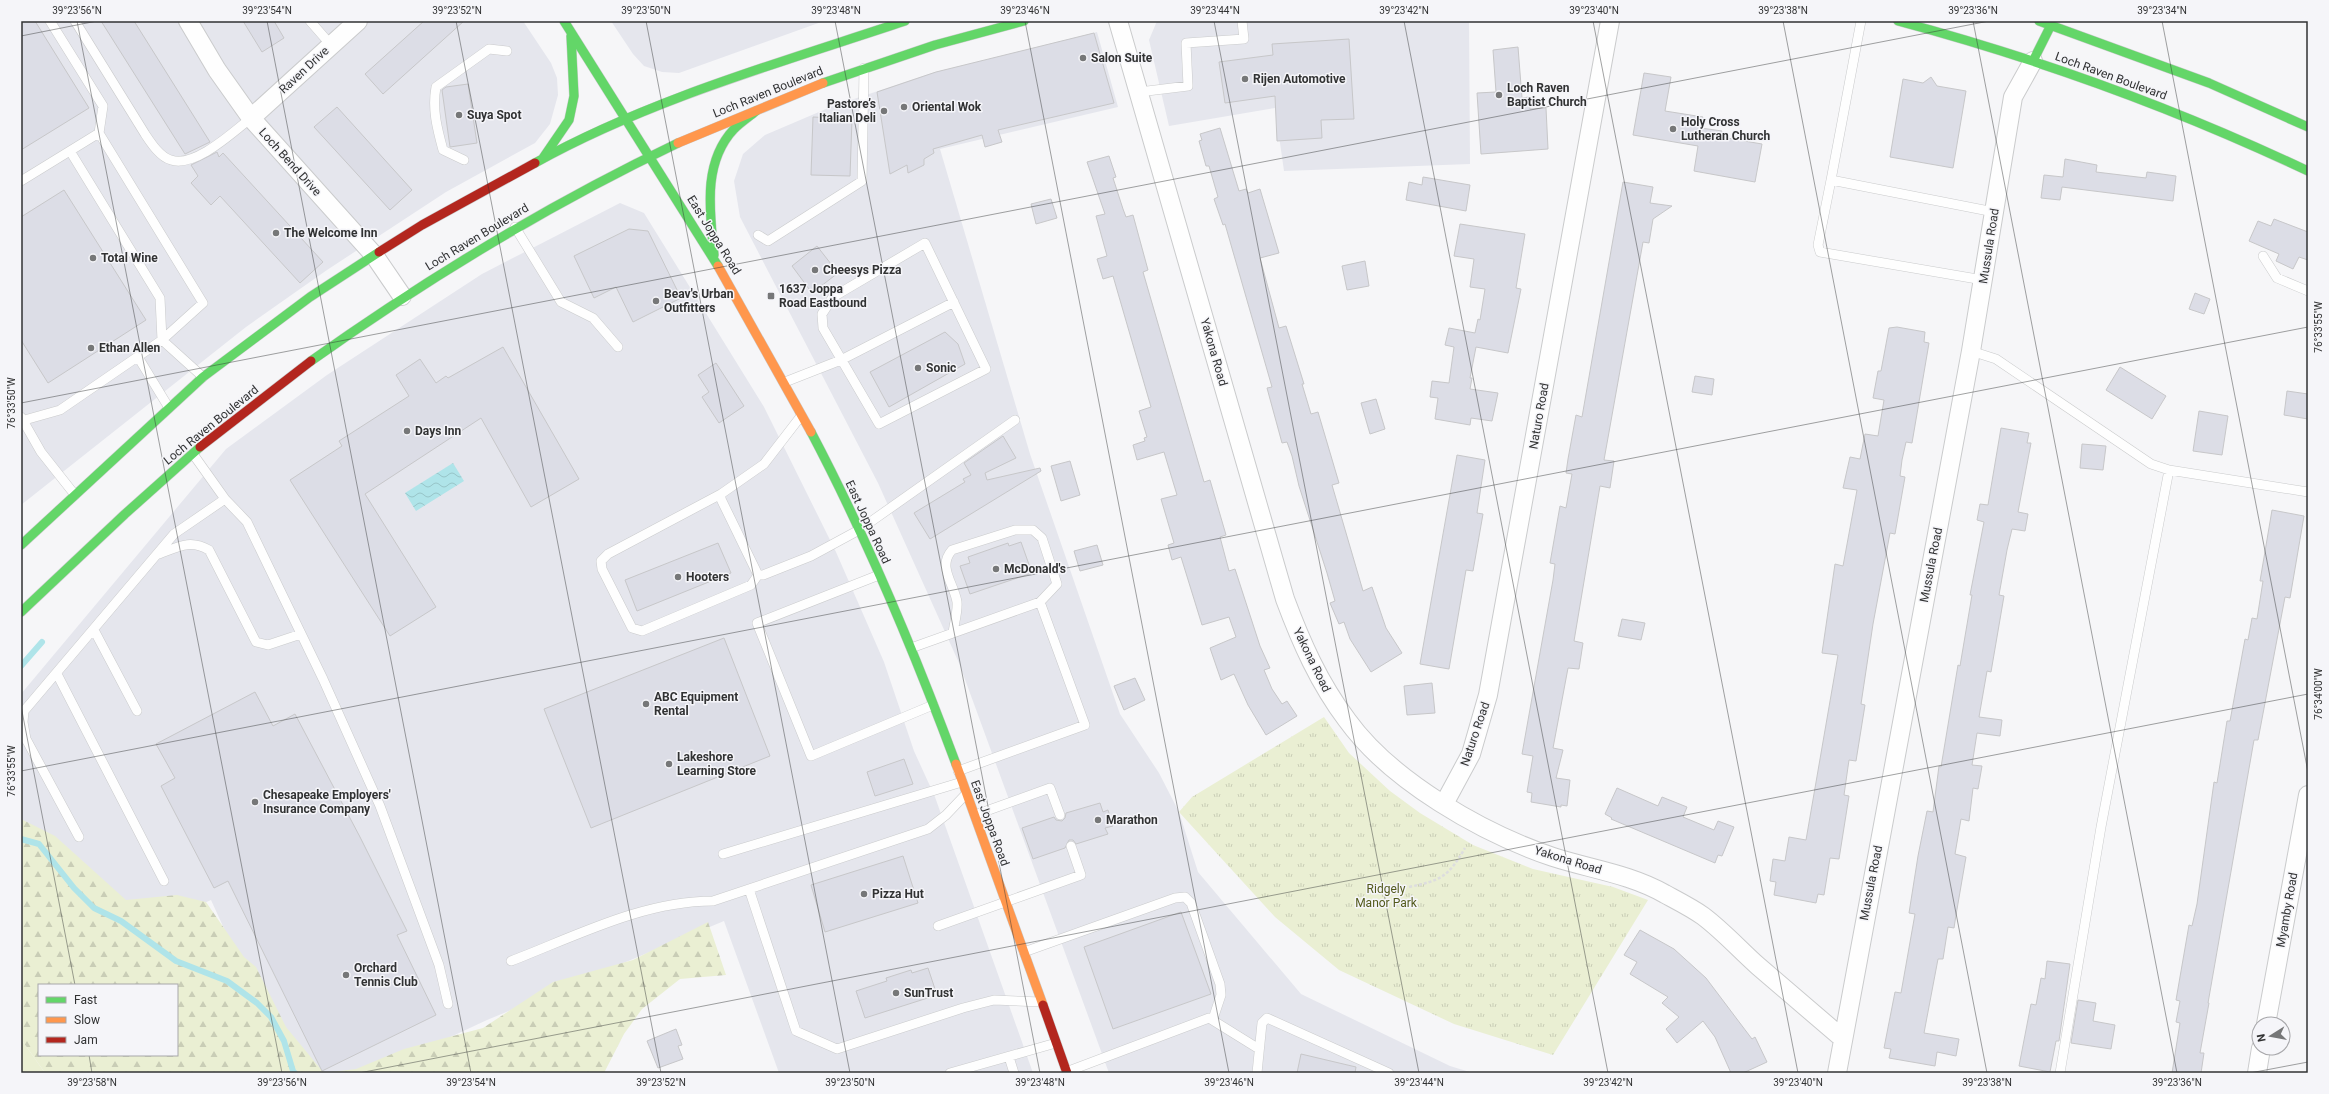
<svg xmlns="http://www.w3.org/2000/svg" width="2329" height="1094" font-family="Roboto,sans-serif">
<defs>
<pattern id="forest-firs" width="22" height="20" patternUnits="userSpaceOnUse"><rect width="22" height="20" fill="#eaefd3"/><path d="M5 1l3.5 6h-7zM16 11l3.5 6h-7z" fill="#c9cdb6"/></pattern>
<pattern id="park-tufts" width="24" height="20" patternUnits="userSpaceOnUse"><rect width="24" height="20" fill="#eaefd3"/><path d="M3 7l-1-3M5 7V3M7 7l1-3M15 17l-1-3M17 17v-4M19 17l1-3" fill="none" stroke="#c9cdb6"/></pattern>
<pattern id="water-waves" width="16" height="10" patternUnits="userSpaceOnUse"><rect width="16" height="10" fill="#afe4e9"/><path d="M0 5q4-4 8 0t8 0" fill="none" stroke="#97c4c8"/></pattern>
</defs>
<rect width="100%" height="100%" fill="#f6f6f8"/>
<path fill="#e5e6ed" d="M21,21h502l28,42 6,15 1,17 -8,29 -15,19 -89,49 -119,78 -81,57 -225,178z
M611,21h213l-145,52 -17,-1 -18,-6 -11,-12z
M1157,21h312l1,143 -186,7 -9,-63 -106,18 -20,-86z
M1097,32l21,75 -178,42 90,305 90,260 39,59 20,39 19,60 103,122 149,72 23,7h-364l-150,-410 -81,-180 -138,-266 -6,-36 9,-27 22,-19 68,-29 99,-33z
M620,203l24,10 120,194 72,145 48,110 30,89 21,46 98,276h-254l-55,-152 -237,99 -114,53h-83l-79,-173 -190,84v-290l205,-245 101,-74 155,-101z"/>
<path fill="#eaefd3" d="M21,1039l24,34h-24z"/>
<path fill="url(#forest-firs)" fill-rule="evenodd" d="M21,819l34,17 71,64 51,-5 29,7 38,55 12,10 30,60 38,46 32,-4 48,-20 79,-21 70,-46 80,-22 75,-38 18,53 -46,4 -38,30 -18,25 -20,39h-559l-24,-34zM39,985h138v70h-138z"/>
<path fill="url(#park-tufts)" d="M1324,717l25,36 41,38 30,22 53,32 60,24 80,18 35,13 -95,155 -99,-31 -115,-54 -64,-53 -96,-105 13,-15z"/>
<path fill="url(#water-waves)" d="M453,463l11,18 -48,30 -11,-18z"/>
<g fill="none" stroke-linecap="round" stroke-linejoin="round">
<path stroke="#afe4e9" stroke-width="6" d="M21,666l21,-24
M21,839l18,5 35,44 20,20 27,13 55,40 51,20 30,22 14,14 13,24 9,30 2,2"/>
</g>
<path fill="#dcdde6" stroke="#c7c7c9" d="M21,21h14l54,87 -68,42z
M101,21h33l76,121 -25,12z
M243,21h31l10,17 -22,14z
M424,21h40l-81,73 -18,-20z
M1094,33l20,70 -116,27 4,12 -17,5 -3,-12 -49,14 1,4 -10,6v6l-16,8 -1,-8 -17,9 -13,-82 59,-20z
M1349,39l5,80 -33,1 1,18 -45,3 -2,-45 -50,7 -6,-41 54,-7 -1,-11z
M1518,47l4,51 7,-1 1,12 16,-1 2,41 -67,5 -4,-61 19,-1 -3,-42z
M1644,73l27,4 -6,34 38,6 -2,11 21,3 -1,6 41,7 -7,38 -61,-11 4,-25 -65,-11z
M1931,77l6,9 29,5 -13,77 -63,-11 13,-78 20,4z
M468,84l9,59 -27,4 -8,-57 4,-3z
M337,107l75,83 -22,20 -76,-83z
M813,117l39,2 -2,57 -39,-1z
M1220,128l19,63 7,-2 2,4 12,-4 19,64 -19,5 19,70 7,-2 18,58h-2l9,30 7,-2 21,71 -7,2 31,106 9,-4 14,41 16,25 -31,19 -21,-33 -6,-17 -5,2 -9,-21 5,-2 -8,-28 -28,-87 -7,-30 -5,-14 -5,1 -15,-55 5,-1 -47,-163 -2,1 -9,-26 4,-2 -9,-31h-3l-7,-25 3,-1 -2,-6z
M217,152l2,5 4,-4 100,109 -23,21 -80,-87 -9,9 -20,-22 7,-7 -7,-11z
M1109,156l7,21 -3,1 10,31 3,8 7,-2 15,55 -5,2 61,210 6,-2 16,55 -6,2 9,34 6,-2 25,77 10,22 -6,2 8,19 10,15 5,-3 10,15 -31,19 -18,-30 -14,-31 -13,6 -11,-32 26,-11 -7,-20 -27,8 -21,-68 -9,3 -4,-15 6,-2 -13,-44 16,-4 -13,-43 -27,8 -4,-15 12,-4 -1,-3 3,-1 -8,-26 12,-4 -38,-131 -10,3 -6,-20 10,-3 -11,-40 9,-2 -18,-52z
M2065,159l32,6 -1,7 50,6 1,-6 29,4 -3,25 -111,-14 -2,13 -19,-2 3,-23 19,2z
M1423,177l47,8 -4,26 -60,-11 3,-18 13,3z
M1623,182l30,5 -3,16 22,3 -19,13 -4,24 -6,-1 -39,218 10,1 -4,27 -10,-2 -26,155 9,2 -4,26 -11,-1 -15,80 10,2 -7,28 14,2 -3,26 -6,-1v2l-30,-5 1,-9 -5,-1 6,-36 -11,-2 31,-174 2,-16 -5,-1 10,-57 6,2 6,-34 -6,-1 2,-14 8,-44 6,2z
M64,190l82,130 -98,63 -27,-43v-123z
M1051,199l6,19 -21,6 -5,-20z
M2274,219l34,13v28l-9,-3 -6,12 -17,-8 3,-7 -30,-13 9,-20 13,5z
M1460,224l65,10 -9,54 5,1 -13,64 -32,-6 -6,31h2l-2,11 28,4 -6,28 -21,-3 -1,7 -35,-6 3,-21 -8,-1 2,-16 17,2 5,-36 -9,-2 4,-17 26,5 3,-14 2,1 5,-31 -15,-2 4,-28 -20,-3z
M629,229l19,2 33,67 -48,24 -17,-35 -22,11 -20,-42z
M817,246l21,27 -26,20 -20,-27z
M1365,261l4,25 -22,4 -5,-24z
M2195,293l15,6 -6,15 -15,-5z
M1897,327l28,5 -1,10 5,1 -17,100 -6,-1 -4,18 -2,16 5,1 -10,57 -5,-1 -17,91 -12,80 4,1 -9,56 -7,-1 -5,35 5,1 -10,63 -9,-1 -6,37 -6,-1 -2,9 -42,-8 2,-13 -6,-1 3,-22 12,2 4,-24 17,3 32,-185 -16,-2 13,-89 8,2 14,-76 -14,-2 7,-31 10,2 5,-25 13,2 6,-36 -11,-2 5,-27h3l8,-43z
M945,332l13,12 7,20 -76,43 -19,-35z
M503,347l76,132 -48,28 -50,-89 -116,76 71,113 -46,29 -100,-156 52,-34 -3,-5 70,-45 -13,-21 24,-16 16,24 10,-7 2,2z
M716,363l28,43 -25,17 -17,-26 7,-5 -11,-17z
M2120,367l46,29 -14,23 -46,-29z
M1695,376l19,3 -2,16 -20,-3z
M2287,391l21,3v25l-24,-4z
M1376,399l9,30 -15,5 -9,-31z
M2199,411l29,5 -6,39 -29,-4z
M2001,428l28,5 -2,10h4l-13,69 10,2 -3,17 -13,-2 -5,21 -8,45 5,1 -13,76 -4,-1 -8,46 23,3 -2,16 -23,-3 -5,32 10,1 -4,23 -5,-1 -4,33 -8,-2 -6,35 11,3 -10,58 -2,13 -6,-1 -5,32h-5l-14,74 35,6 -3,17 -19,-4 -2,14 -46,-8 2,-9 -7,-1 11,-56 6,1 14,-79 -6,-1 9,-57 9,-45 6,1 6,-46 2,1 17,-102 2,1 12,-71h-2l14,-73 -7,-2 3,-16 8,1z
M1003,436l13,22 -31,15 2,7 53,-12 1,3 -111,68 -16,-26 51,-31 -2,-3 8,-4 -7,-12z
M2082,444l24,2 -3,24 -23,-2z
M1457,455l28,5 -8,53 6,1 -10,57 -7,-1 -17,99 -29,-5z
M1070,461l10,34 -19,6 -10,-35z
M2272,510l32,6 -14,82 -5,-1 -27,143h-4l-46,263h1l-9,50h4l-3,20h-29l8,-50 -4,-1 4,-21 -4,-1 13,-75 3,1 5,-22 17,-122 3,1 10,-62h3l15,-82 3,1 4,-22 5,1 6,-38h-3z
M1021,542l11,31 -62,21 -10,-28 10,-3 -2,-6 40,-14 1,3z
M718,543l13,30 -94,38 -12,-31z
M1097,545l6,20 -23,6 -6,-20z
M1622,619l23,4 -4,17 -23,-4z
M724,638l46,118 -179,72 -47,-119z
M1135,678l10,22 -21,10 -10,-24z
M1432,683l3,30 -28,2 -3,-29z
M255,692l18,34 22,-12 65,123 47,94 -10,4 39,80 -114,56 -94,-190 -14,7 -53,-102 14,-8 -19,-34z
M904,759l9,25 -38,12 -8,-24z
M1617,788l41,18 4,-9 25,10 -4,10 31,13 4,-9 16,6 -12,29 -4,-1 -3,8 -104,-44 1,-1 -7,-4z
M1100,803l3,9 5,-2 5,16 -8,2 3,6 -32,10 -3,-4h-4l-4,8 -32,11 -11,-31 32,-11 2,3 6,1 3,-3 1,-5z
M903,856l15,47 -93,29 -14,-47z
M1181,912l30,82 -98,35 -29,-82z
M1640,930l34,19 32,29 46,61 3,-2 12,25 -24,11h-12l-16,-36 -12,-16 -26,22 -11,-14 13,-12 -17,-14 6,-6 -38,-23 7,-12 -13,-7z
M2047,961l23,3 -11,77h-3l-6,31 -31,-6 12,-62 5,1 5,-27 4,1z
M928,968l9,27 -72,23 -9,-27 31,-10 -1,-3 25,-8 1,3z
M2078,1000l18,3 -3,18 22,4 -4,24 -40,-6z
M676,1029l6,16 -4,1 5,13 -25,9 -11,-27z
M1301,1054l55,13 -1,6h-58z"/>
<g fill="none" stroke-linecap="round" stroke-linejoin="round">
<defs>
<path id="lane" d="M50,21l53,85 -4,27 104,170 -41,37 41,37
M75,21l70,113c6,9 15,23 26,26 24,8 62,-28 80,-42
M310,21l21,24
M1861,21l-30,159 163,32
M1139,92l49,-6 -2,-43 58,-4 -2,-18
M464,160l-21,-10c-6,-22 -11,-41 -7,-63l53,-38 18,2
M1831,180l-13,65 2,7 163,28
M21,181l78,-48
M515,227l46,75 32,16 25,29
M758,235l10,6 94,-60 2,-113
M925,243l61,126 -107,55 -56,-96 -1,-14 11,-17z
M2263,256l14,22 31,13
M1971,351l25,8 155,105 18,6 139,22
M138,357l31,51
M785,382l56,-22 113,-58
M801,416l-37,48 -43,30v5l37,76h5l48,-19 48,-26 156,-110
M21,417l20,35 34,43
M21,421l39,-11 102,-70 -2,-42 -90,-147
M193,454l32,45 22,23 76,157 57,127 59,159 9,39
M721,494l-113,60 -7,7 1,8 30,59 10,3 109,-46 7,-10
M159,554c19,-7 31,-15 50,-4l47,92 12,3 33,-11
M879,575l-122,48 54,133 122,-51
M94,630l43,81
M953,633c1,-9 5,-22 4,-31 -3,-19 -20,-35 -5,-52l63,-20h18l9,8 15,46 -17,18
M911,648l129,-46 45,123 -127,46
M57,674l107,207
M975,815l75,-27 10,27
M79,837l-53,-98 -3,-17 1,-11 150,-177 51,-35
M723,854l239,-72
M749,889l47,142 41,18 126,-41 31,-8 47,2
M938,926l143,-51 -10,-29
M1024,952l151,-54 10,-1 6,6 29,81 1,11 -8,24
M511,961c65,-25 132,-60 202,-60l215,-72 18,-14 20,-21
M1009,1057l5,16
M1066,1072l143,-54 50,31
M950,1073l106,-30
M1257,1073l5,-50 5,-5 122,55
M2060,1073l41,-246 68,-357"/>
<path id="street" d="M188,21l29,49 34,48 123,137 28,41
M1118,21l167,578c16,43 34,84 62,121 44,61 135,113 206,137 37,12 77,17 112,37 13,7 27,14 38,22 20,15 37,34 55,50 28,24 56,48 84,72
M251,118l107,-97
M1444,804l27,-50 17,-59 122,-674
M2266,1024l42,-229
M1837,1073l134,-722 42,-254 20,-36
M2257,1073l4,-25"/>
<path id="fast" d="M564,21l154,245
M1898,21c142,38 277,87 410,150
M2039,21l170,62 99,44
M2033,61l18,-36
M823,83l112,-38 89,-24
M543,158l26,-38 5,-24 -3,-60
M535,163c113,-63 247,-101 370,-142
M714,255c-4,-43 -12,-92 20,-126 7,-7 15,-12 22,-18
M311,361c117,-83 237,-156 367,-218
M811,432c56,106 103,219 145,332
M21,545l182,-168 107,-80 69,-45
M21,612l104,-98 75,-67"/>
<path id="slow" d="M678,143l145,-60
M718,266l93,166
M956,764l87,241"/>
<path id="jam" d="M379,252l43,-27 113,-62
M200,447l111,-86
M1043,1005l24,68"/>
</defs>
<use href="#lane" stroke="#cacbcc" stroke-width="10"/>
<use href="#street" stroke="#cacbcc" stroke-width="20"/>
<use href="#fast" stroke="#cacbcc" stroke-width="10"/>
<use href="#slow" stroke="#cacbcc" stroke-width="10"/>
<use href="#jam" stroke="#cacbcc" stroke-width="10"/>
<path stroke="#ddddde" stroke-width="2.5" stroke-dasharray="3 2" stroke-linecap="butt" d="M1409,887c33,-7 39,-10 56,-39"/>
<use href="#lane" stroke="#fefefe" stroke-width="9"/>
<use href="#street" stroke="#fefefe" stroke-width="18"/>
<use href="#fast" stroke="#63d668" stroke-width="9"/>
<use href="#slow" stroke="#ff974d" stroke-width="9"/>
<use href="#jam" stroke="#b3261e" stroke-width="9"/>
</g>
<path fill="none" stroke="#313233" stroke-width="1" stroke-opacity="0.45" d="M77,21l205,1052M267,21l204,1052M456,21l205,1052M646,21l204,1052M835,21l205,1052M1025,21l204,1052M1214,21l205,1052M1404,21l204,1052M1593,21l205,1052M1783,21l204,1052M1973,21l204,1052M2162,21l146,751M21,36l76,-15M21,403l1968,-382M21,706l54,279M21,771l2287,-444M89,1055l3,18M359,1073l1949,-379M2250,1073l58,-11"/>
<g fill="#767778" stroke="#f5f5f9" stroke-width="1.5">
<circle cx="1083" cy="58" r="4"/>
<circle cx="1245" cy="79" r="4"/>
<circle cx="1499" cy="95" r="4"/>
<circle cx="904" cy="107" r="4"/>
<circle cx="884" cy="111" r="4"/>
<circle cx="459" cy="115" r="4"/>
<circle cx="1673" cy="129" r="4"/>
<circle cx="276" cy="233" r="4"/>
<circle cx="93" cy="258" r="4"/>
<circle cx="815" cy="270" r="4"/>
<rect x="767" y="292" width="8" height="8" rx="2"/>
<circle cx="656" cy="301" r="4"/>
<circle cx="91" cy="348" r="4"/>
<circle cx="918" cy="368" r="4"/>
<circle cx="407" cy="431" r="4"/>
<circle cx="996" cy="569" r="4"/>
<circle cx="678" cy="577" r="4"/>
<circle cx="646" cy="704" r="4"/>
<circle cx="669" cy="764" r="4"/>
<circle cx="255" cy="802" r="4"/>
<circle cx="1098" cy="820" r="4"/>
<circle cx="864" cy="894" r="4"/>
<circle cx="346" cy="975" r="4"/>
<circle cx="896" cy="993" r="4"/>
</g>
<g text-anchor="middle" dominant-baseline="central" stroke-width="3" stroke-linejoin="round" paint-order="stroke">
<g font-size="12" font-weight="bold" fill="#313233" stroke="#f5f5f9" text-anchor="start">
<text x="1091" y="58">Salon Suite</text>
<text x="1253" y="79">Rijen Automotive</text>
<text x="1507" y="88">Loch Raven<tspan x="1507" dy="14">Baptist Church</tspan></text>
<text x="876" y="104" text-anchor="end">Pastore’s<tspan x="876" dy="14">Italian Deli</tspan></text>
<text x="912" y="107">Oriental Wok</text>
<text x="467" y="115">Suya Spot</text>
<text x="1681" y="122">Holy Cross<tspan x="1681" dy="14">Lutheran Church</tspan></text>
<text x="284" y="233">The Welcome Inn</text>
<text x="101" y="258">Total Wine</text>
<text x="823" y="270">Cheesys Pizza</text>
<text x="779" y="289">1637 Joppa<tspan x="779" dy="14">Road Eastbound</tspan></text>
<text x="664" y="294">Beav's Urban<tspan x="664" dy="14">Outfitters</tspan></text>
<text x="99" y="348">Ethan Allen</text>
<text x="926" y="368">Sonic</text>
<text x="415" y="431">Days Inn</text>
<text x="1004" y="569">McDonald's</text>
<text x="686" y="577">Hooters</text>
<text x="654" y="697">ABC Equipment<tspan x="654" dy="14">Rental</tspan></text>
<text x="677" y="757">Lakeshore<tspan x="677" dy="14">Learning Store</tspan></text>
<text x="263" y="795">Chesapeake Employers'<tspan x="263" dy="14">Insurance Company</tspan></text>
<text x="1106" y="820">Marathon</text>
<text x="872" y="894">Pizza Hut</text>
<text x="354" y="968">Orchard<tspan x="354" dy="14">Tennis Club</tspan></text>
<text x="904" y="993">SunTrust</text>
</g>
<g font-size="12" fill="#313233" stroke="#f5f5f9">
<text transform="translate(304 70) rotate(-43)">Raven Drive</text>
<text transform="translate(2111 76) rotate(20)">Loch Raven Boulevard</text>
<text transform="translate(768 92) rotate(-22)">Loch Raven Boulevard</text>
<text transform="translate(290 162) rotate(48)">Loch Bend Drive</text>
<text transform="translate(714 235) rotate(58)">East Joppa Road</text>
<text transform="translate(477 237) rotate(-31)">Loch Raven Boulevard</text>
<text transform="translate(1989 246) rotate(-81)">Mussula Road</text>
<text transform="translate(1214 352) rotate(74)">Yakona Road</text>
<text transform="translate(1539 416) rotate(-80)">Naturo Road</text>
<text transform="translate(211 425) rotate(-39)">Loch Raven Boulevard</text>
<text transform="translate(868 522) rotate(65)">East Joppa Road</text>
<text transform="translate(1931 565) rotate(-79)">Mussula Road</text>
<text transform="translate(1312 660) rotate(64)">Yakona Road</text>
<text transform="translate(1475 734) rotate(-71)">Naturo Road</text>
<text transform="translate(990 823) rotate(70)">East Joppa Road</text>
<text transform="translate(1568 860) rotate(17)">Yakona Road</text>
<text transform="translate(1871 883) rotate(-79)">Mussula Road</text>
<text transform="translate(2287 910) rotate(-80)">Myamby Road</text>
</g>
<g font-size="12" fill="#535a1c" stroke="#f5f5f9">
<text x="1386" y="889">Ridgely<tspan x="1386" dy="14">Manor Park</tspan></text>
</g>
</g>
<rect width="2329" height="1094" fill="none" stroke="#f5f5f9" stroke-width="44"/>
<rect x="38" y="984" width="140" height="72" fill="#f5f5f9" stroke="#a7a7aa"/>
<rect x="46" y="997" width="20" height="6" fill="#63d668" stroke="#a7a7aa"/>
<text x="74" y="1004" font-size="12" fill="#313233">Fast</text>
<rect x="46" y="1017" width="20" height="6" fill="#ff974d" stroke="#a7a7aa"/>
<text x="74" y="1024" font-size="12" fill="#313233">Slow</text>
<rect x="46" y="1037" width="20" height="6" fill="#b3261e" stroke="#a7a7aa"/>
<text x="74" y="1044" font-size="12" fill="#313233">Jam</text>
<g transform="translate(2271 1036) rotate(259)"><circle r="19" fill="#f5f5f9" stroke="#a7a7aa"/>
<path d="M0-3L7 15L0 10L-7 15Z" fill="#767778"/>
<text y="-6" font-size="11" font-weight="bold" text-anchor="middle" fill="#313233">N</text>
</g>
<rect x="22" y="22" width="2285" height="1050" fill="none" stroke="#313233" stroke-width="1.5"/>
<g font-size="10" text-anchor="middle" fill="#313233">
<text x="77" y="14">39°23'56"N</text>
<text x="267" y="14">39°23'54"N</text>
<text x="457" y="14">39°23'52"N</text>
<text x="646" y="14">39°23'50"N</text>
<text x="836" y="14">39°23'48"N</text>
<text x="1025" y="14">39°23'46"N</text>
<text x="1215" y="14">39°23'44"N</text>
<text x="1404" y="14">39°23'42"N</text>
<text x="1594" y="14">39°23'40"N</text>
<text x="1783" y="14">39°23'38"N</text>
<text x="1973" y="14">39°23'36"N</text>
<text x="2162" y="14">39°23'34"N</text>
<text transform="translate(2318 327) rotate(-90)" y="4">76°33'55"W</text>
<text transform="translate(11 403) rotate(-90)" y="4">76°33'50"W</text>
<text transform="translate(2318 694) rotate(-90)" y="4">76°34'00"W</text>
<text transform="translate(11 771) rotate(-90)" y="4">76°33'55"W</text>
<text x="92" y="1086">39°23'58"N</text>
<text x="282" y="1086">39°23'56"N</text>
<text x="471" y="1086">39°23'54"N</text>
<text x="661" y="1086">39°23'52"N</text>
<text x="850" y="1086">39°23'50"N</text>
<text x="1040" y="1086">39°23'48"N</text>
<text x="1229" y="1086">39°23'46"N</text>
<text x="1419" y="1086">39°23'44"N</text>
<text x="1608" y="1086">39°23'42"N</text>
<text x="1798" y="1086">39°23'40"N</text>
<text x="1987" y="1086">39°23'38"N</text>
<text x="2177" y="1086">39°23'36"N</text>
</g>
</svg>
